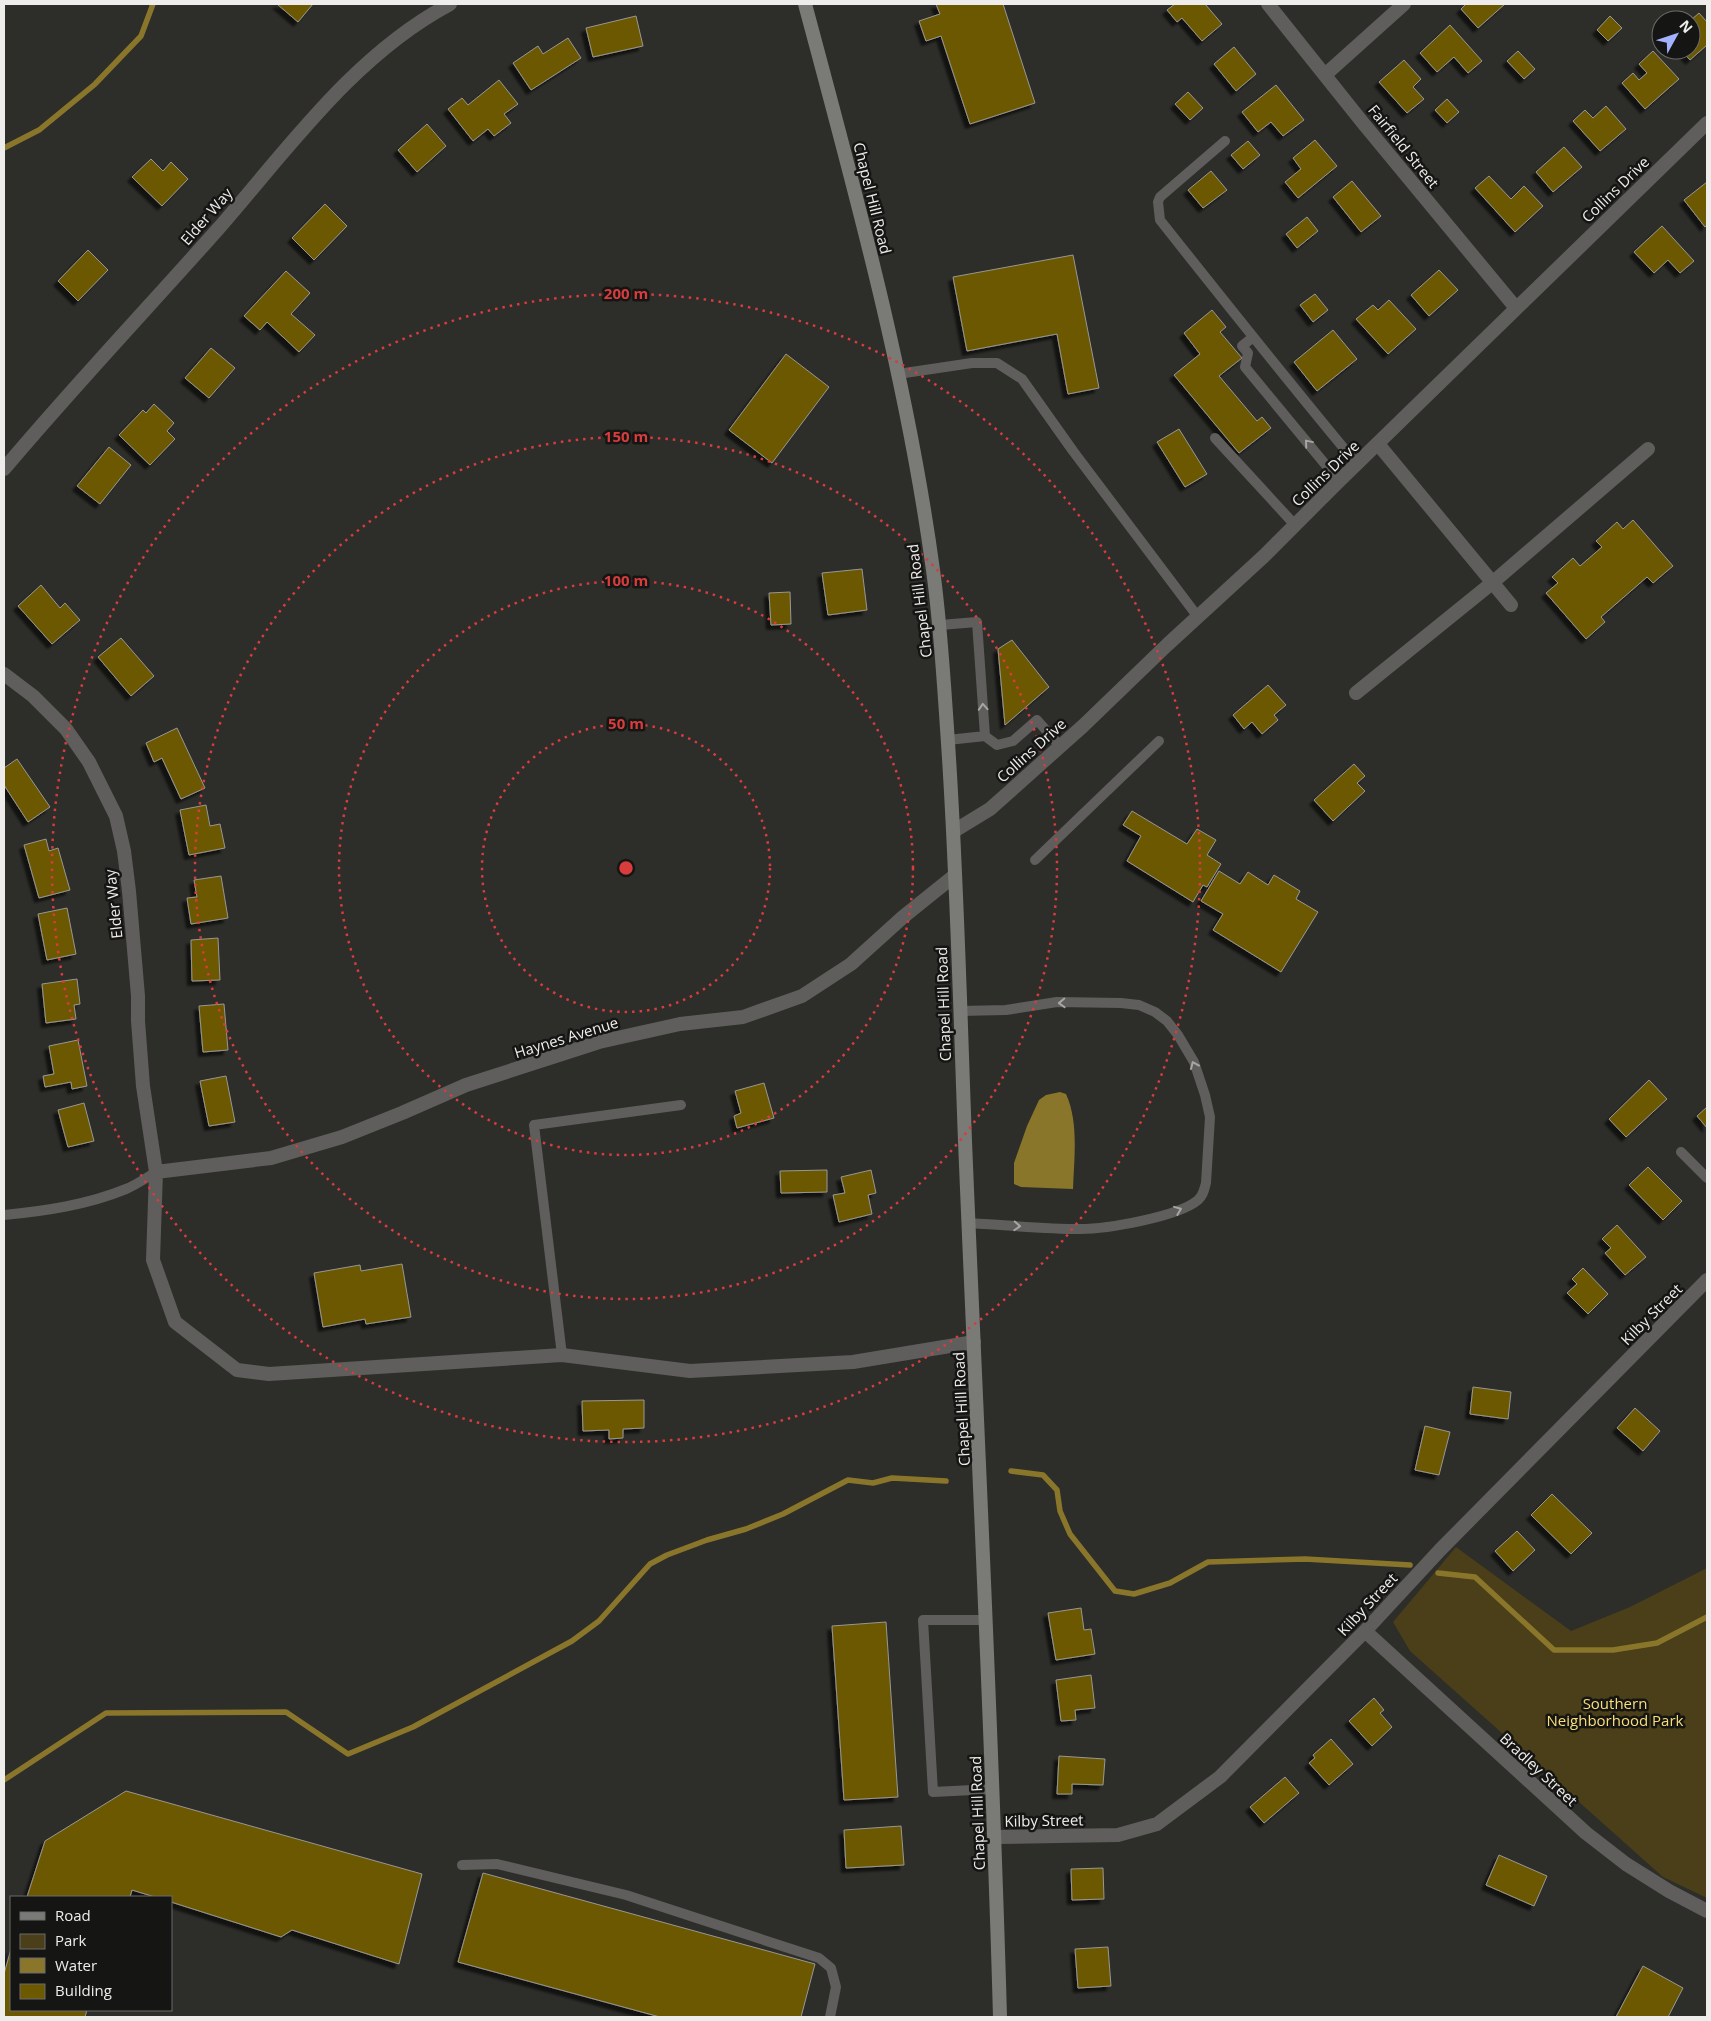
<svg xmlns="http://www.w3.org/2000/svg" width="1711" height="2021" font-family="'Open Sans',sans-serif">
<defs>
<filter id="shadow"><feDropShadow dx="-4.5" dy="4.5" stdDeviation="1" flood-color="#0009"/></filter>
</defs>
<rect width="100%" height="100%" fill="#2d2d2a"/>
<path fill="#4a3f18" d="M1456,1547l115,84 59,-24 77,-39v330l-44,-21 -253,-226 -17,-29z"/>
<path fill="#8a762b" d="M1060,1092l6,2c13,28 8,65 7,95l-52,-2 -7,-3v-21l13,-37 12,-26 7,-5z"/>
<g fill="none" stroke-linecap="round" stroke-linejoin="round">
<path stroke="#8a762b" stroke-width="5.5" d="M4,148l35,-18 56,-46 46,-48 12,-32
M1011,1471l32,4 14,15 3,21 10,23 45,57 19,3 36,-11 38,-21 97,-3 105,6
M1438,1573l37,4 79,73h59l44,-7 50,-26
M4,1780l102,-67 180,-1 62,42 65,-27 159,-86 27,-20 51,-57 17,-9 40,-15 39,-11 37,-15 65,-34 25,3 19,-5 54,3"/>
</g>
<path fill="#6c5900" stroke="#989793" filter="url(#shadow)" d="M277,4h36l-15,18z
M936,4h67l32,99 -65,21 -29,-88 -15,5 -7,-20 21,-7z
M1175,4h30l17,20 -20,17 -20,-23 -5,4 -10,-12z
M1466,4h39l-27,24 -17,-19z
M1699,13l8,9v23l-17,15 -9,-10h10v-30z
M636,16l7,30 -50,11 -7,-29z
M1610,16l12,12 -14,13 -11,-11z
M1450,25l32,36 -14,12 -14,-16 -17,15 -17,-19z
M568,38l13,20 -50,32 -18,-27 25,-17 5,8z
M1234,47l22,27 -20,17 -22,-27z
M1518,51l17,18 -11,10 -17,-18z
M1653,51l26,28 -34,30 -23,-26 11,-10 6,7 8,-7 -8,-9z
M1404,60l17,19 -8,8 11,12 -17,14 -28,-31z
M499,80l19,24 -14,10 7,9 -17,13 -6,-7 -15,12 -25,-32 14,-11 6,7z
M1276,85l28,35 -21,16 -12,-14 -13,10 -16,-20z
M1188,92l15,16 -13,12 -15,-16z
M1447,99l12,13 -12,11 -12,-13z
M1606,106l20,23 -26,22 -27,-30 12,-11 8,8z
M427,124l19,22 -29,26 -19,-22z
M1315,140l22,26 -39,32 -13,-16 16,-13 -8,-11z
M1248,141l12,14 -17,14 -12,-14z
M1564,147l18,20 -29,25 -17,-20z
M151,159l12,12 8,-9 17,17 -26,27 -30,-29z
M1211,171l16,19 -24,18 -15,-18z
M1489,176l22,23 13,-13 19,20 -28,26 -40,-44z
M1352,181l29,35 -20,16 -28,-35z
M1707,182v43l-2,2 -21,-27z
M325,204l22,22 -33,34 -22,-22z
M1307,217l11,14 -21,17 -11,-14z
M1662,226l32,35 -14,12 -12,-13 -14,13 -20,-21z
M88,250l20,20 -30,31 -20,-20z
M1073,255l26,133 -31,6 -11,-60 -90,17 -14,-74z
M1439,270l19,20 -29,26 -18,-21z
M286,271l24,22 -19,21 24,21 -16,17 -32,-30 -7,8 -16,-14z
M1315,294l13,16 -15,12 -13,-17z
M1389,300l27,29 -28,25 -32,-35 17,-14 5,5z
M1212,310l14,17 -6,5 22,26 -23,18 38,45 5,-4 9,11 -32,25 -65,-78 26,-21 -16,-21z
M1333,330l24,29 -40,32 -23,-29z
M211,348l24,20 -26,30 -24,-20z
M786,354l43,33 -57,76 -43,-33z
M154,404l20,19 -7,8 8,8 -25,26 -31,-30 24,-25 3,3z
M1179,429l28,45 -22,13 -28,-45z
M109,447l22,18 -31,39 -23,-18z
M1633,520l40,46 -20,17 -6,-6 -46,40 4,5 -19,17 -40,-46 12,-10 -6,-6 21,-19 7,8 22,-19 -6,-6 21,-19 6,7z
M862,569l5,41 -39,5 -6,-42z
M41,585l19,23 5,-5 15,17 -28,24 -34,-38z
M790,592l1,32 -20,1 -2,-32z
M121,638l33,38 -23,20 -33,-39z
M1012,640l37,47 -44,38 -7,-76z
M1268,685l18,20 -12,10 4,5 -16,14 -10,-12 -8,7 -11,-14z
M177,728l28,60 -24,11 -19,-41 -8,4 -8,-19z
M17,759l33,48 -22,15 -24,-37v-17z
M1354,764l11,12 -8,7 8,8 -32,30 -19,-21z
M206,805l4,21 10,-2 5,24 -36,7 -9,-45z
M1132,811l55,33 10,-15 19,11 -9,15 14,9 -14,23 -4,-2 -10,17 -66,-41 14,-25 -18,-11z
M46,839l3,12 9,-3 12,42 -31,8 -15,-53z
M1219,871l21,13 8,-12 20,13 6,-10 26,16 -4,8 22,13 -37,60 -68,-42 10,-16 -22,-13z
M221,876l7,42 -37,6 -4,-26 10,-1 -3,-17z
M67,908l9,46 -29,6 -9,-46z
M218,938l2,42 -28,1 -1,-41z
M77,979l3,25 -6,1 2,14 -30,4 -4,-39z
M224,1004l4,46 -25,2 -4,-46z
M78,1040l9,46 -15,3 -1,-7 -26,5 -2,-11 11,-2 -5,-28z
M226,1076l9,46 -26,4 -9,-45z
M1649,1080l18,19 -41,38 -17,-18z
M764,1083l10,35 -37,10 -3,-12 7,-3 -6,-22z
M84,1103l10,38 -26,6 -10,-37z
M1707,1107v21l-10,-12z
M1648,1167l34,34 -19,19 -34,-35z
M827,1170v22l-46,1 -1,-22z
M871,1170l5,23 -8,2 4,19 -33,8 -6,-27 12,-2 -4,-16z
M1617,1225l29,32 -21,18 -20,-22 6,-5 -9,-9z
M402,1264l9,53 -45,7 -1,-5 -42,8 -9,-54 46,-8 1,6z
M1583,1268l25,26 -20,20 -21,-21 10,-9 -5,-5z
M1473,1387l38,5 -3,27 -38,-5z
M644,1400v28l-21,1v9l-14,1v-9l-26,1 -1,-30z
M1635,1408l25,23 -17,20 -26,-23z
M1425,1426l25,6 -11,43 -24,-5z
M1552,1494l40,39 -21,21 -40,-39z
M1517,1531l18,19 -22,21 -18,-20z
M1081,1608l3,22 7,-1 4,25 -39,6 -8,-47z
M886,1622l12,175 -54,3 -12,-174z
M1091,1675l4,33 -20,2 1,10 -15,1 -5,-41z
M1374,1698l10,12 -4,3 12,14 -20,19 -23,-25z
M1331,1739l22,25 -24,21 -20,-22 6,-5 -2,-3z
M1059,1756l46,3 -2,26 -31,-1v10h-15z
M1285,1777l14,16 -35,30 -14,-16z
M126,1791l296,83 -23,90 -107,-34 -11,7 -110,-35v-5h-16l-23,-7 -2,7h-103l18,-56z
M901,1826l3,39 -58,3 -2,-38z
M1499,1855l48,21 -13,30 -48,-21z
M1103,1868l1,31 -32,1 -1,-31z
M483,1873l332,91 -14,53h-141l-202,-55z
M1108,1947l3,39 -33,2 -3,-39z
M11,1949v61h76l-2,7h-81v-43z
M1643,1966l40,22 -15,29h-52z"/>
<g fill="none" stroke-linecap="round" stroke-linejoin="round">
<path stroke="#5f5e5d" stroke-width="10" d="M1225,141l-65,56 -2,5 2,18c65,82 130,164 197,244
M1252,338l-10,8 6,7 -3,14 94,114
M898,374l74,-11h25l25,16 51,72 125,166
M1215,438l80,87
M940,625l37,-3 8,114 -37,4
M985,736l12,9 16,-4 24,-21 23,26
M1035,860l124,-119
M960,1011l46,-1 51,-8 64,1 18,2 16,7 12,9 11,14 16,27 11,33 5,22 -4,66c-2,7 -3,13 -8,17 -20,17 -92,29 -118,29 -37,0 -75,-4 -111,-6
M1681,1152l26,26
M4,1215c41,-4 83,-10 122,-26 10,-4 20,-11 30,-17
M562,1355l-28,-230 147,-20
M986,1620h-63l10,172 60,-3
M462,1865l35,-1 129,31 193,63 12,10 5,19 -6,30"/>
<path stroke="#5f5e5d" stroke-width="14" d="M1268,4l95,119 153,185
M1326,74l78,-70
M1378,444l133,161
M4,469c69,-82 143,-160 214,-240 70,-80 136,-174 232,-225
M4,674l29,22 33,33 23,33 27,54 8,35 5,40 9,105v25l5,65 13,86 -3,88 22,62 62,48 32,4 293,-19 128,16 163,-9 121,-20
M1356,693l136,-110 156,-134
M954,831l36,-22 93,-83 84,-81 97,-89 75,-75 368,-358
M156,1172l115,-14 71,-21 60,-24 64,-28 133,-43 81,-18 63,-7 59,-21 49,-32 52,-47 51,-41
M1365,1631l221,202 40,31 43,27 38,20
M995,1837l123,-2 39,-11 63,-47 145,-146 75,-81 267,-270"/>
<path stroke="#7a7a77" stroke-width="14" d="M805,4c50,187 102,374 128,566 8,58 11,116 15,173 9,133 12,265 17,398 12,292 27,584 35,876"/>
</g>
<defs><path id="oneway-chevron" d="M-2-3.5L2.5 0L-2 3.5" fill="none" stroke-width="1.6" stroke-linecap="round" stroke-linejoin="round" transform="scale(1.25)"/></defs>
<g stroke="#a6a6a4">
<use href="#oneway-chevron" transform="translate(1308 443) rotate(-130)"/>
<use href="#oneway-chevron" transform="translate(983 707) rotate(-94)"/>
<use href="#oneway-chevron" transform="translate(1062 1003) rotate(178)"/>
<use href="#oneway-chevron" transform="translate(1194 1065) rotate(-113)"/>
<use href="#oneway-chevron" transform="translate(1178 1210) rotate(-22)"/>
<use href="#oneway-chevron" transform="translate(1017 1226) rotate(3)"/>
</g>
<g fill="none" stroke="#d83c3c" stroke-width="2.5" stroke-dasharray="2.5 5">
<circle cx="626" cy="868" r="144"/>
<circle cx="626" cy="868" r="287"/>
<circle cx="626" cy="868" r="431"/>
<circle cx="626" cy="868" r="574"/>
</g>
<g text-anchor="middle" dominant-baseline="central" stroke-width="5" stroke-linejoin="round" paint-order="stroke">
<g font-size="15" fill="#eeedeb" stroke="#151514">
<text transform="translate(1404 146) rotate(51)">Fairfield Street</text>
<text transform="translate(1615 189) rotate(-44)">Collins Drive</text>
<text transform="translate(873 198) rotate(76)">Chapel Hill Road</text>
<text transform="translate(206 216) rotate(-49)">Elder Way</text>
<text transform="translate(1325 473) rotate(-44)">Collins Drive</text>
<text transform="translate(919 601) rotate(-97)">Chapel Hill Road</text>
<text transform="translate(1031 750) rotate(-42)">Collins Drive</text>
<text transform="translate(113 904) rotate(-96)">Elder Way</text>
<text transform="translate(943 1004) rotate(-92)">Chapel Hill Road</text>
<text transform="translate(566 1037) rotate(-17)">Haynes Avenue</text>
<text transform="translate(1651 1314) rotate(-45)">Kilby Street</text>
<text transform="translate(961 1409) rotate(-93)">Chapel Hill Road</text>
<text transform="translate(1367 1604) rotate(-47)">Kilby Street</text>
<text transform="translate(1539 1769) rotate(43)">Bradley Street</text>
<text transform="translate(977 1813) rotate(-92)">Chapel Hill Road</text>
<text transform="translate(1044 1820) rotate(-1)">Kilby Street</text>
</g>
<g font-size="15" fill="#fadf78" stroke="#151514">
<text x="1615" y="1703">Southern<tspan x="1615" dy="17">Neighborhood Park</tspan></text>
</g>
</g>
<circle cx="626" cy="868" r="8" fill="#d83c3c" stroke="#151514" stroke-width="2.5"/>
<g font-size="15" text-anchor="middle" font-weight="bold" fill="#d83c3c" stroke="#151514" stroke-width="5" stroke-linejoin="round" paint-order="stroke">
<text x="626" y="299">200 m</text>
<text x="626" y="442">150 m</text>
<text x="626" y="586">100 m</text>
<text x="626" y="729">50 m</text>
</g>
<rect width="1711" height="2021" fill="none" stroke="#eeedeb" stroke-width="10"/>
<rect x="10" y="1896" width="162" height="115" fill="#151514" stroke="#6c6b6a"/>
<rect x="20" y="1912" width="25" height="8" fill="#7a7a77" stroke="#6c6b6a"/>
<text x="55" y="1921" font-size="15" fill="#eeedeb">Road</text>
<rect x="20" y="1934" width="25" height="15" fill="#4a3f18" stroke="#6c6b6a"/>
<text x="55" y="1946" font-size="15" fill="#eeedeb">Park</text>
<rect x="20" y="1958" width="25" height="15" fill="#8a762b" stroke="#6c6b6a"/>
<text x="55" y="1971" font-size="15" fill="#eeedeb">Water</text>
<rect x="20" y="1984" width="25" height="15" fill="#6c5900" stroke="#6c6b6a"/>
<text x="55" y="1996" font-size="15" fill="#eeedeb">Building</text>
<g transform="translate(1676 35) rotate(50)"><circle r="24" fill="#151514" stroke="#6c6b6a"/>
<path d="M0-4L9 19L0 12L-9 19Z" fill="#a2b2fd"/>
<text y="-8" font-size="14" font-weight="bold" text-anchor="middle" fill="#eeedeb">N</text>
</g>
</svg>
